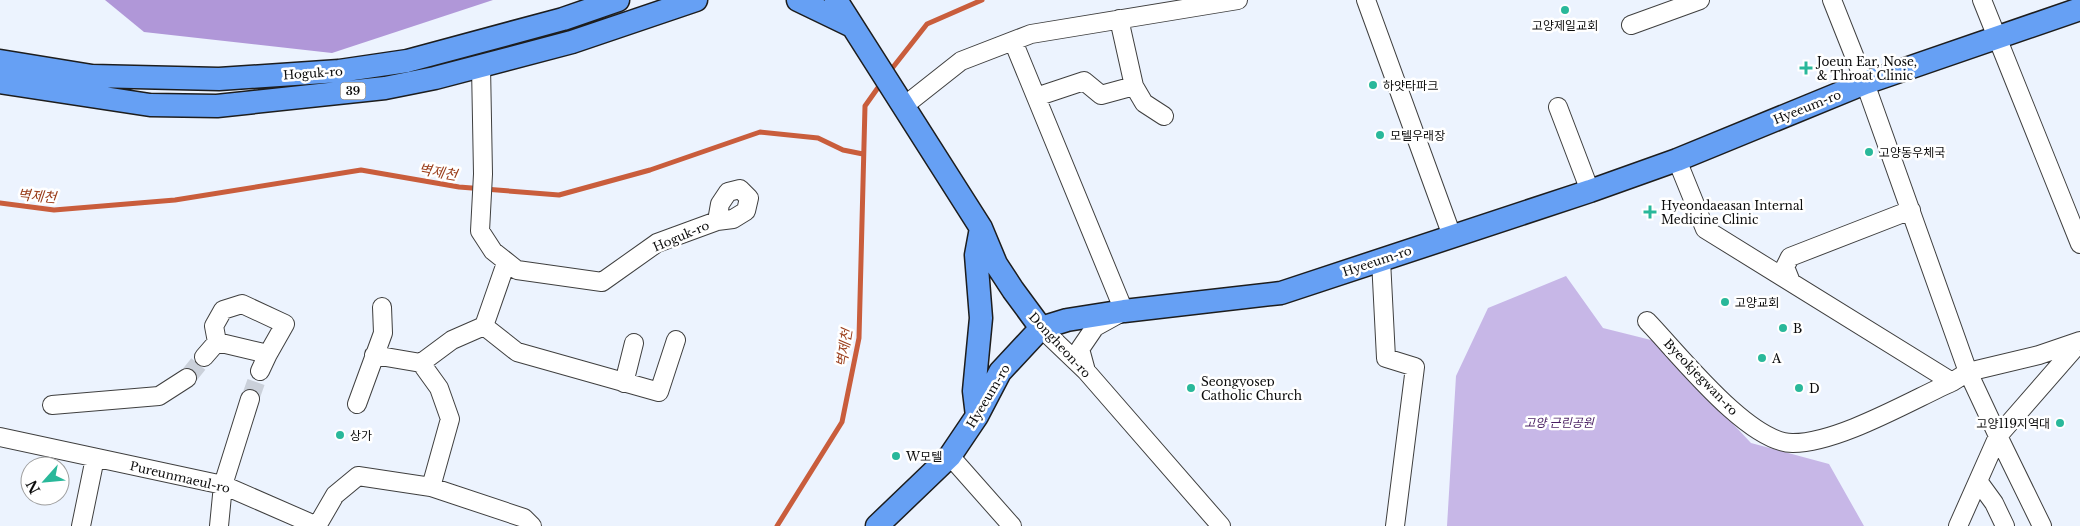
<svg xmlns="http://www.w3.org/2000/svg" width="2080" height="526" font-family="'Libre Baskerville','Noto Sans KR',serif">
<rect width="100%" height="100%" fill="#ecf3fe"/>
<path fill="#c7b7e7" d="M1566,276l37,52 52,13 96,102 78,21 35,62h-417l9,-150 32,-68z"/>
<path fill="#b097d8" d="M105,0h388l-161,53 -188,-21z"/>
<g fill="none" stroke-linecap="round" stroke-linejoin="round">
<path stroke="#c95d3c" stroke-width="5" d="M890,71l37,-47 55,-24
M0,203l54,7 121,-10 186,-30 98,17 100,8 91,-25 110,-38 58,6 25,12 20,4
M777,526l65,-104 17,-84 6,-232 17,-24"/>
<path stroke="#cad0da" stroke-width="18" stroke-dasharray="18 9" stroke-linecap="butt" d="M187,378l17,-21
M250,399l10,-28"/>
<defs>
<path id="minor" d="M1366,0l86,236
M1832,0l33,83 103,289 30,64 -40,90
M1982,0l98,244
M1119,19l15,67 10,17 20,13
M1631,25l69,-25
M1013,41l111,270 -29,16 -15,22 6,22
M481,66l2,108 -3,57 13,20 24,19 85,12 55,-39 60,-22 16,-2 13,-8 3,-13 -9,-9 -12,3 -8,12 -3,17
M1036,97l48,-16 17,14 33,-9
M904,106l57,-45 70,-27 207,-34
M1558,107l32,84
M1677,160l28,69 247,153 16,-10 71,-17 41,-14
M1381,260l5,98 29,9 -20,159
M1791,282l-6,-15 5,-10 121,-47
M1647,321c31,32 102,123 146,122 45,0 117,-42 159,-61
M484,326l33,26 142,40 17,-52
M1041,328l45,43 135,155
M217,342l-3,-16 9,-16 19,-6 43,20 -17,30
M374,355l47,8
M204,357l13,-15 51,12 -8,17
M624,383l10,-40
M357,404l26,-71 -1,-26
M52,405l107,-9 28,-18
M0,437l223,48 94,41
M950,456l62,70
M1978,481l16,22 11,23
M431,487l19,-68 -11,-31 -18,-25 31,-23 32,-14 22,-63
M81,526l14,-68
M219,526l4,-41 27,-86
M317,526l18,-31 23,-19 73,11 93,31 8,8
M2042,526l-44,-90 82,-94"/>
<path id="major" d="M798,0l54,26
M836,0l145,228 15,36 17,26 28,38
M0,61l92,15 127,3 120,-8 68,-10 156,-42 55,-19
M0,82l150,23 67,1 168,-18 50,-10 137,-36 124,-42
M977,416l-3,-25 7,-73 -5,-63 5,-27
M877,526l73,-70 27,-40 23,-44 41,-44 26,-8 57,-9 157,-18 309,-102 87,-31 188,-77 215,-74"/>
</defs>
<use href="#minor" stroke="#3f3f3f" stroke-width="20"/>
<use href="#major" stroke="#1d1d1d" stroke-width="25"/>
<use href="#minor" stroke="#fff" stroke-width="18"/>
<use href="#major" stroke="#66a0f4" stroke-width="22"/>
</g>
<g fill="#29b89a" stroke="#fff" stroke-width="2">
<circle cx="1565" cy="10" r="5"/>
<path d="M1803.5 60.5h5v5h5v5h-5v5h-5v-5h-5v-5h5z"/>
<circle cx="1373" cy="85" r="5"/>
<circle cx="1380" cy="135" r="5"/>
<circle cx="1869" cy="152" r="5"/>
<path d="M1647.5 204.5h5v5h5v5h-5v5h-5v-5h-5v-5h5z"/>
<circle cx="1725" cy="302" r="5"/>
<circle cx="1783" cy="328" r="5"/>
<circle cx="1762" cy="358" r="5"/>
<circle cx="1191" cy="388" r="5"/>
<circle cx="1799" cy="388" r="5"/>
<circle cx="2060" cy="423" r="5"/>
<circle cx="340" cy="435" r="5"/>
<circle cx="896" cy="456" r="5"/>
</g>
<g text-anchor="middle" dominant-baseline="central" stroke-width="5" stroke-linejoin="round" paint-order="stroke">
<rect fill="#fff" stroke="#555" stroke-width="1" x="340.5" y="82.5" width="25" height="17" rx="4"/>
<g font-size="11" font-weight="bold" fill="#0c0c0c">
<text x="353" y="91">39</text>
</g>
<g font-size="12" fill="#0c0c0c" stroke="#fff" text-anchor="start">
<text x="1565" y="25" text-anchor="middle">고양제일교회</text>
<text x="1817" y="61">Joeun Ear, Nose,<tspan x="1817" dy="14">&amp; Throat Clinic</tspan></text>
<text x="1383" y="85">하얏타파크</text>
<text x="1390" y="135">모텔우래장</text>
<text x="1879" y="152">고양동우체국</text>
<text x="1661" y="205">Hyeondaeasan Internal<tspan x="1661" dy="14">Medicine Clinic</tspan></text>
<text x="1735" y="302">고양교회</text>
<text x="1793" y="328">B</text>
<text x="1772" y="358">A</text>
<text x="1201" y="381">Seongyosep<tspan x="1201" dy="14">Catholic Church</tspan></text>
<text x="1809" y="388">D</text>
<text x="2050" y="423" text-anchor="end">고양119지역대</text>
<text x="350" y="435">상가</text>
<text x="906" y="456">W모텔</text>
</g>
<g font-size="12" fill="#0c0c0c" stroke="#fff">
<text transform="translate(313 73) rotate(-4)">Hoguk-ro</text>
<text transform="translate(1807 107) rotate(-22)">Hyeeum-ro</text>
<text transform="translate(681 236) rotate(-23)">Hoguk-ro</text>
<text transform="translate(1377 261) rotate(-18)">Hyeeum-ro</text>
<text transform="translate(1060 345) rotate(47)">Dongheon-ro</text>
<text transform="translate(1701 377) rotate(46)">Byeokjegwan-ro</text>
<text transform="translate(988 396) rotate(-59)">Hyeeum-ro</text>
<text transform="translate(180 477) rotate(13)">Pureunmaeul-ro</text>
</g>
<g font-size="12" font-style="italic" fill="#491f62" stroke="#fff">
<text x="1559" y="422">고양 근린공원</text>
</g>
<g font-size="14" font-style="italic" fill="#9a3d1a" stroke="#fff">
<text transform="translate(438 172) rotate(10)">벽제천</text>
<text transform="translate(37 196) rotate(5)">벽제천</text>
<text transform="translate(844 348) rotate(-81)">벽제천</text>
</g>
</g>
<g transform="translate(45 481) rotate(243)"><circle r="24" fill="#ffffff" stroke="#9e9e9e"/>
<path d="M0-4L9 19L0 12L-9 19Z" fill="#29b89a"/>
<text y="-8" font-size="14" font-weight="bold" text-anchor="middle" fill="#0c0c0c">N</text>
</g>
</svg>
